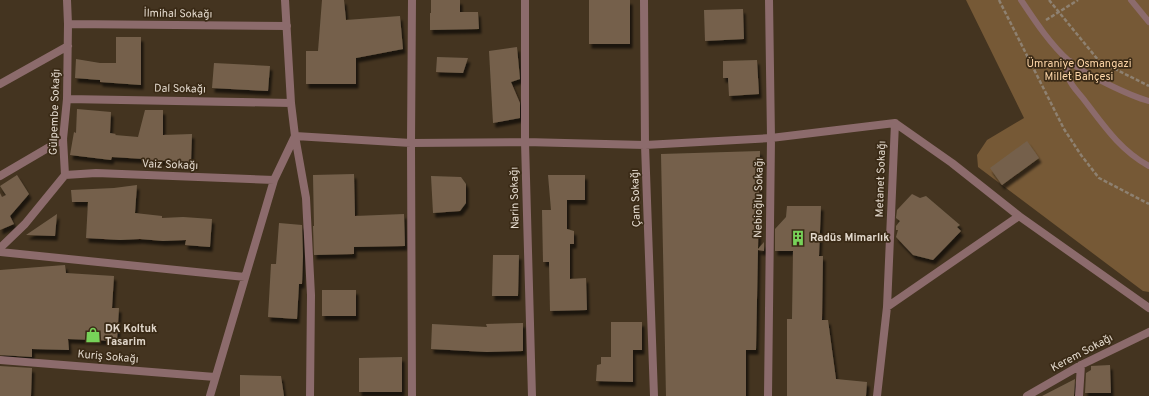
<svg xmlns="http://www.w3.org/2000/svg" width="1149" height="396" font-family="Overpass,sans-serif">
<defs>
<filter id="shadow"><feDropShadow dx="2.5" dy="4.5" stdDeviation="1" flood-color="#0009"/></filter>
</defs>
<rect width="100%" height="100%" fill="#443420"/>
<path fill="#765936" d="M966,0h183v292l-6,-1 -165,-124 -1,-12 10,-15 37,-22z"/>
<path fill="#74614c" filter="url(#shadow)" d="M322,0h22l2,20 54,-4 3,33 -47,9v26h-50v-33h12z
M431,0h29v12h18l1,17 -49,1v-17h1z
M589,0h41v44h-41z
M743,9l1,30 -39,2 -1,-31z
M116,37h25v48l-41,-3v-2l-25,-2 1,-19 24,4h16z
M517,47l3,32 -9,3 9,21v15l-27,5 -4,-72z
M437,57l31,1 -5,15 -27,-1z
M757,60l2,34 -30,2 -1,-18h-5v-17z
M214,63l56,3 -2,25 -56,-3z
M77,109l34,3 -1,21 6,1 -1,1 23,2 7,-27h18v25l29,-1 -1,28 -47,-2v-1l-32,-2 -1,3 -41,-5 4,-23 2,1z
M1027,141l12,17 -37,27 -12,-17z
M760,151l-2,98 6,-7v9l-6,-1 -2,100h-10v46h-80l-5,-242z
M354,174l1,42 49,-2 1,32 -51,1v7l-40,1 -1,-29h1l-1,-51z
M17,175l12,19 -19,22 4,8 -14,6v-37l2,4 4,-2 -6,-9z
M548,175h37v25h-18v29l7,2v13h-4v35l16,-1 1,32 -37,1 -1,-49h-6l-1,-52h9z
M431,176l30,1 5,7v19l-6,8 -27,2z
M137,185l-2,28 27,3v2l21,-1 29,2 -2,28 -25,-2 1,-5 -23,1 -23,-2 -20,1 -34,-2 2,-36h-16l-1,-12 43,-2z
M912,194l8,4 6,-2 34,29 -3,2 4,4 -28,29 -20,-5 -17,-18 2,-7h-2v-4l4,-5 -4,-3 1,-8z
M787,206h34l-2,50h4l-1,64h6l8,59 31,3 -1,14h-79v-77h5l1,-68h-18v-22l11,-12z
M57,214l-2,22 -29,-1z
M279,223l23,2 1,31 -1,28h-3l-2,35 -29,-2 3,-53h5z
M493,255h26l-1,41h-26z
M65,265l1,8 48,3 -2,32h7l-2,33 -49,-2 1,11 -37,-1v8l-32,-2v-85z
M322,290h34v26h-34z
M611,322h31v28h-9v32l-37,-1 1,-16 4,-1v-7h10z
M523,323v28l-36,1 -56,-3 1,-25 55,3 -1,-3z
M402,357v35h-43v-34z
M1110,365l1,28h-26l1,-20 5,-3v-4z
M0,366l32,2 -1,28h-31z
M240,375l41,1 3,20h-44z
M1075,379l-1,17h-32z"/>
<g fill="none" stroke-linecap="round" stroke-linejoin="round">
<path stroke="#8e8171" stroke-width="2.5" stroke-dasharray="4 2" stroke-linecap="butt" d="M999,0l65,129 17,26 18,23 50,26
M1049,0l50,61 50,25
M1046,20l32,-20"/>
<path stroke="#8c6b6c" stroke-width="6" d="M1021,0c14,21 29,44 48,61 15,13 61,35 80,40
M1131,0l18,22
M1070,61c-3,6 -4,12 -1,18 3,8 11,15 16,22 19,25 36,50 64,65"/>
<path stroke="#8c6b6c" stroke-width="8" d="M285,0l6,103 4,33 11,62 5,97 -1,101
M412,0l-1,143 1,253
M525,0v142l7,254
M644,0l1,145 9,251
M68,24l219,2
M0,84l68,-38
M67,99l224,4
M65,175l31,-2 178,7
M0,176l63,-37
M1019,216l130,92
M0,248l25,-24 40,-49 -2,-36 4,-40 1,-75 -1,-24
M0,252l245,25
M887,307l8,-184
M0,360l215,17
M210,396l64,-216 21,-44 116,7 114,-1 120,3 126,-7 124,-15 57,40 67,53 -132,91 -10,89
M768,396l3,-258 -2,-138
M1027,396l54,-31 68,-33
M1079,396l2,-31"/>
</g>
<defs>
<symbol id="building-bare" viewBox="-9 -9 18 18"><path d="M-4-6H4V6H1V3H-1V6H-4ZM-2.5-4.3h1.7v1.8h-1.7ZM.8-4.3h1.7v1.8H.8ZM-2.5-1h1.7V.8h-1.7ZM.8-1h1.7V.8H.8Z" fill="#77d259" stroke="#3a2a16" stroke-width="2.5" paint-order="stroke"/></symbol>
<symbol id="shop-bare" viewBox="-9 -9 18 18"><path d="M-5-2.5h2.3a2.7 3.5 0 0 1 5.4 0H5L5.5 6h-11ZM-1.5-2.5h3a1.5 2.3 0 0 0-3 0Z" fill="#77d259" stroke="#3a2a16" stroke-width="2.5" paint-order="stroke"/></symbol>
</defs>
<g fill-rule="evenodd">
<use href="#building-bare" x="787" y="227" width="22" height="22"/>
<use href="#shop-bare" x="82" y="324" width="22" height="22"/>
</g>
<g text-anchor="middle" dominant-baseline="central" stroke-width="3.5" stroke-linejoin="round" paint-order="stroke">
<g font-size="11" fill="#e2d8cc" stroke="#3a2a16">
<text transform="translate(178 14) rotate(1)">İlmihal Sokağı</text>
<text transform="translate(180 89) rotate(1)">Dal Sokağı</text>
<text transform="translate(55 112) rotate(-88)">Gülpembe Sokağı</text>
<text transform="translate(170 165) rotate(2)">Vaiz Sokağı</text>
<text transform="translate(881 179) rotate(-88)">Metanet Sokağı</text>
<text transform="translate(515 198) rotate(-91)">Narin Sokağı</text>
<text transform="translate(636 198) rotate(-92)">Çam Sokağı</text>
<text transform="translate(759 198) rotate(-89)">Nebioğlu Sokağı</text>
<text transform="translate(1082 353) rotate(-28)">Kerem Sokağı</text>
<text transform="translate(108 357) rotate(5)">Kuriş Sokağı</text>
</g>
<g font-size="11" fill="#fed6a8" stroke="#3a2a16">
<text x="1079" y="64">Ümraniye Osmangazi<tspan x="1079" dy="13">Millet Bahçesi</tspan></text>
</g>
<g font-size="11" font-weight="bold" fill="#e2d8cc" stroke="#3a2a16" text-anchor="start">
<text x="810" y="238">Radüs Mimarlık</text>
<text x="105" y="329">DK Koltuk<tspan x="105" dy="13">Tasarim</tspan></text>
</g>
</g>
</svg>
